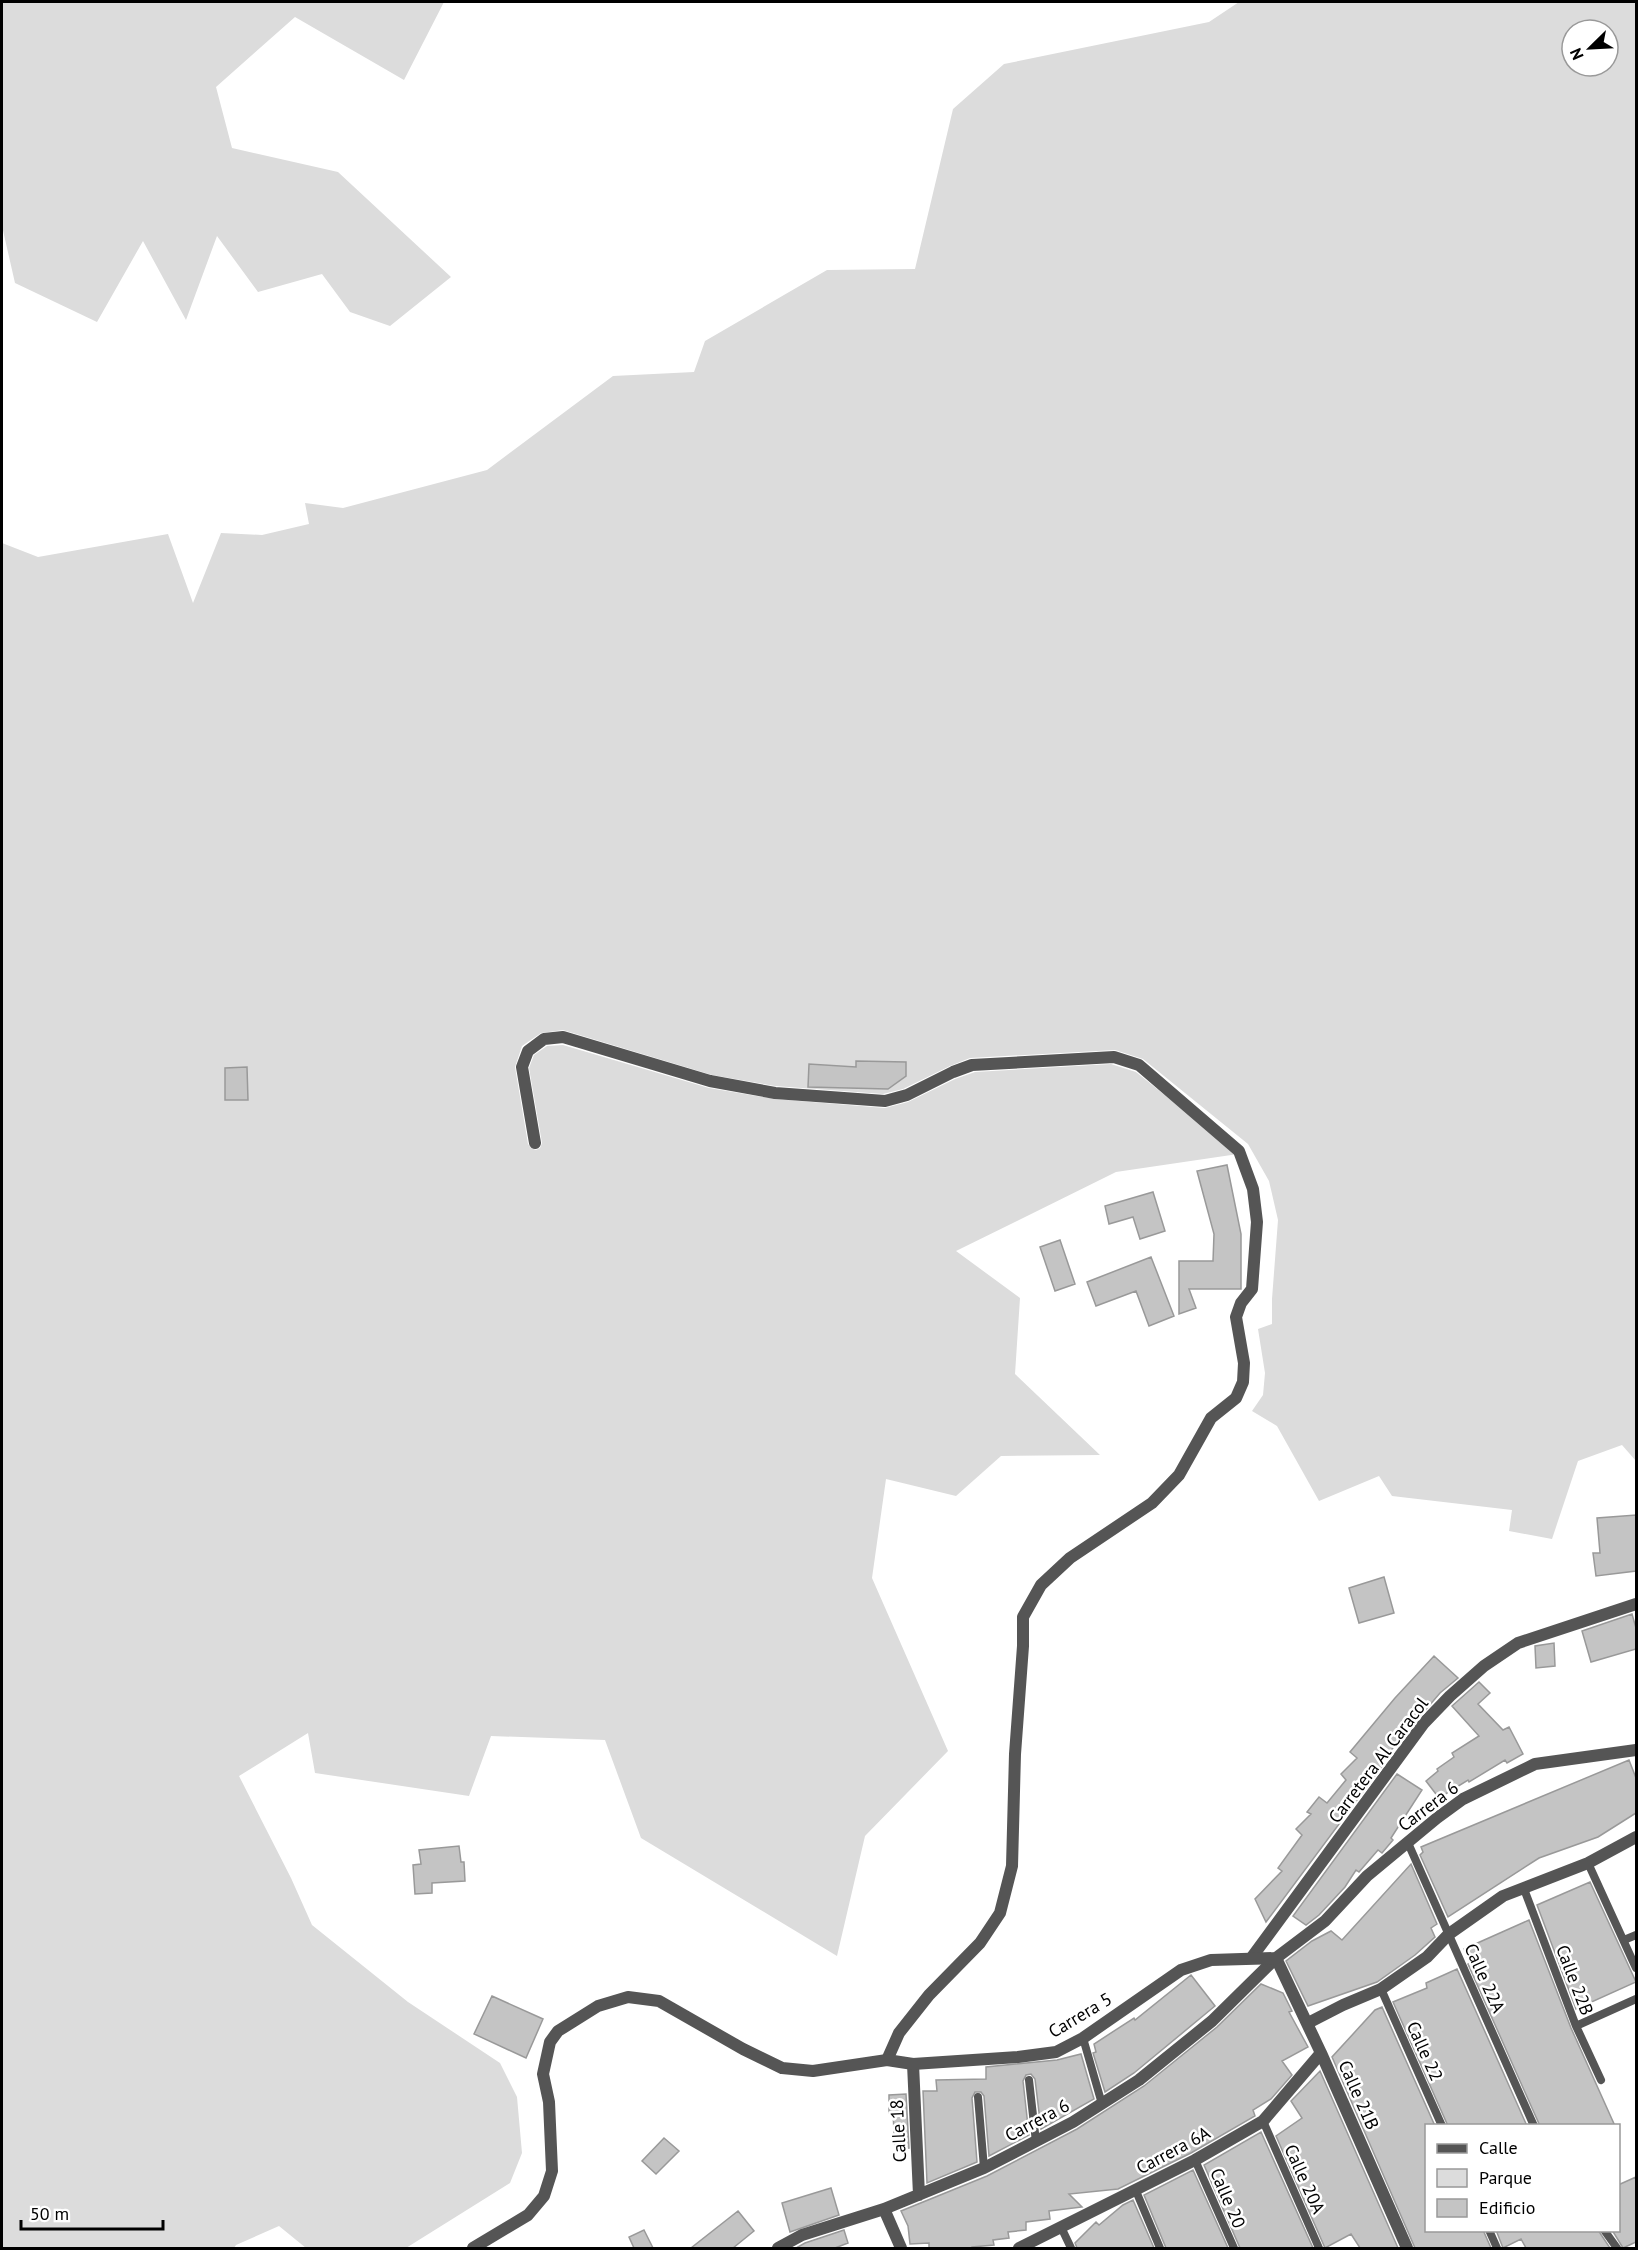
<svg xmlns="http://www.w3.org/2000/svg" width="1638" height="2250" font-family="'PT Sans',sans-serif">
<rect width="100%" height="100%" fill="#fff"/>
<path fill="#dcdcdc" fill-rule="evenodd" d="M2,2h442l-40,78 -109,-63 -79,70 16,61 106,24 113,105 -61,49 -40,-14 -28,-38 -64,18 -41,-56 -31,84 -43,-79 -46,81 -82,-39 -13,-57z
M1239,2h397v1459l-14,-16 -44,16 -26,78 -43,-8 3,-21 -120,-14 -13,-20 -60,25 -42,-75 -25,-15 11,-16 2,-22 -7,-44 14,-5v-25l6,-79 -9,-39 -21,-37 -105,-85 -28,-9 -145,8 -20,8 -47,23 -20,5 -108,-8 -63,-11 -149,-45 -22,3 -19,13 -7,21 13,77 3,4 5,2 4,-2 2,-5 -13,-75 5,-13 13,-9 16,-1 146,43 66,11 110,9 23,-6 47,-23 20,-7 136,-8 25,8 102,82 -122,18 -160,79 64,47 -5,76 85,81 -99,1 -45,40 -70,-17 -14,99 76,173 -83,85 -28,120 -196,-118 -36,-98 -114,-4 -22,60 -154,-23 -7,-40 -69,43 52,102 21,47 96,77 92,61 17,34 5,56 -12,30 -104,65h-100l-27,-22 -43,19 -2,3h-232v-1705l36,14 130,-23 25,69 28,-70 41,2 47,-11 -4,-21 38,5 144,-38 126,-94 81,-4 11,-31 122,-71 88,-1 38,-160 51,-45 205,-42zM1572,30h36v36h-36z"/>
<path fill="#c4c4c4" stroke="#999" stroke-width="1.5" d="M856,1061l50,1v14l-18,13 -80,-2 1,-23 47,3z
M247,1067l1,33h-23v-32z
M1227,1165l14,69v55h-52l7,19 -17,6v-53h34l1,-27 -17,-63z
M1153,1192l12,39 -25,8 -7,-22 -24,7 -4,-18z
M1060,1240l15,44 -20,7 -15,-44z
M1151,1257l23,59 -25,10 -13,-35 -40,15 -9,-24z
M1636,1515v56l-40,5 -3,-23h7l-3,-35z
M1384,1577l10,36 -35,10 -10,-35z
M1632,1614l4,14v21l-45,13 -9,-31z
M1554,1643l1,23 -19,2 -1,-22z
M1434,1656l24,22 -18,15 -60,70 3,2 -117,157 -11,-23 27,-28 -4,-3 24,-33 -6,-6 15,-15 -4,-2 12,-15 8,6 19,-23 -5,-6 16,-16 -7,-6 45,-54z
M1479,1682l11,11 -12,11 25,26 6,-3 14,27 -16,9 -2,-3 -36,22 -1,-2 -29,18 -13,-17 12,-10 -1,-2 17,-12 -2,-4 27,-17 -27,-30z
M1629,1760l7,18v35l-38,24 -59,21 -91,59 -28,-62 3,-3 -2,-5z
M1397,1774l25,16 -31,48 2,2 -11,13 -4,-3 -19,22 -3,-2 -11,17 -26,28 -13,10 -13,-9z
M459,1846l2,16h3l1,19 -33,2v10l-17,1 -2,-29 8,-1 -2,-14z
M1411,1864l26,60 -6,4 4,9 -20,18 -38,27 -69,24 -22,-45 26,-20 19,-10 11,9z
M1590,1882l46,100 -60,27 -39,-104z
M1529,1920l42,108 44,98h-75l-72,-162 2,-1 -6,-14z
M1457,1969l70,157h-79l-55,-124 34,-14 -1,-5z
M1191,1975l24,31 -81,67 -29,19 -12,-39 3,-1 -2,-8 40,-26 1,2z
M1261,1984l22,9 9,18 -3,1 19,35 -26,14 10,14 -21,24 -18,11 2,6 -64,37 -73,36 -49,5 13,13 -33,4 1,8 -24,3v8l-18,2 1,6 -16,2 1,5 -22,2v1h-43v-5l-19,1 -2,-18 -7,-15 86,-35 90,-47 67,-43 73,-59z
M492,1996l51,23 -17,39 -52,-24z
M1382,2007l53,119h-9v104h57l8,18h-76l-83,-191 43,-47z
M1081,2054l13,45 -53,30 -6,-50 -4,-5 -5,1 -3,6 6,54 -40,21 -5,-60 -3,-4h-6l-3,6 5,64 -50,21 -4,-92h14l-1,-11 50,-1v-12l71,-7z
M1320,2071l78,177h-38l-9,-14 -26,14 -49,-112 26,-18 -11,-17z
M906,2094l3,54 -14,1 -2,-36h-4v-18z
M1261,2132l52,116h-73l-36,-83z
M664,2138l15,13 -23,23 -14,-13z
M1193,2170l35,78h-62l-22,-53z
M1636,2177v65l-13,6 -11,-18h6v-45z
M831,2188l8,27 -49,17 -8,-29z
M1133,2200l21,48h-77l-2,-5 21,-21 3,3 24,-20z
M738,2211l16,20 -21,17h-42z
M644,2230l9,18h-19l-5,-11z
M844,2230l4,13 -13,5h-39l9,-5z
M1496,2230h102l12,18h-84l-5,-9 -18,9z"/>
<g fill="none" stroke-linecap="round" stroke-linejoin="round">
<path stroke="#555" stroke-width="8" d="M1408,1843l126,283
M1588,1863l48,105
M1524,1889l52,137 25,54
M1624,1940l12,-5
M1381,1989l61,137
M1576,2026l60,-27
M1083,2038l19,66
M1029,2080l7,62
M978,2097l6,71
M1263,2121l56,127
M1195,2160l39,88
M1136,2191l24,57
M1061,2227l10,21
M1489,2230l8,18
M1604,2230l13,18"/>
<path stroke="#555" stroke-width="12" d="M535,1143l-13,-76 6,-16 16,-12 19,-2 147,44 65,12 110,8 22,-6 46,-23 19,-7 142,-8 25,8 100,86 14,38 4,33 -5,67 -11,14 -5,14 8,46 -1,19 -7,16 -25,20 -32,57 -27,28 -82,55 -29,27 -18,32v29l-8,108 -3,112 -12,47 -20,30 -51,52 -30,38 -12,27
M1252,1957l172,-234 26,-27 34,-30 34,-23 118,-39
M1308,2023l35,-18 38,-16 46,-32 22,-23 54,-38 85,-33 48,-26
M913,2064l6,131
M884,2209l17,39
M778,2248l24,-13 82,-26 100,-41 89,-46 66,-42 73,-59 64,-63 45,95 86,195
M1019,2248l176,-88 68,-39 58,-68"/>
<path stroke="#555" stroke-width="12" d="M473,2248l55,-33 16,-19 8,-25 -3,-69 -6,-28 7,-32 8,-11 40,-25 30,-9 31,4 84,48 39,19 31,3 74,-11 26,4 105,-7 38,-5 27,-14 98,-68 30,-10 65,-2 49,-37 42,-45 70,-58 26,-19 72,-35 101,-14"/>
</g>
<g text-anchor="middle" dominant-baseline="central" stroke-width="5" stroke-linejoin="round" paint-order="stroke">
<g font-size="18" fill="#000" stroke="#fff">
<text transform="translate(1378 1760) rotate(-53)">Carretera Al Caracol</text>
<text transform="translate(1428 1806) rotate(-37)">Carrera 6</text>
<text transform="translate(1485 1978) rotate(66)">Calle 22A</text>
<text transform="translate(1575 1980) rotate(69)">Calle 22B</text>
<text transform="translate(1080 2015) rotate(-31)">Carrera 5</text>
<text transform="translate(1425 2051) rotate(66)">Calle 22</text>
<text transform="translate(1359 2095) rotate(66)">Calle 21B</text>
<text transform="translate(1037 2120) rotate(-28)">Carrera 6</text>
<text transform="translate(898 2131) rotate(-93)">Calle 18</text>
<text transform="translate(1173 2150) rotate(-28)">Carrera 6A</text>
<text transform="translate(1305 2179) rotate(66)">Calle 20A</text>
<text transform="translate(1228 2198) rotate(67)">Calle 20</text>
</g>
</g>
<rect width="1638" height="2250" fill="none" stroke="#000000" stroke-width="6"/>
<rect x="1425" y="2124" width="195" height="108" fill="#ffffff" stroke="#999999" stroke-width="1.5"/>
<rect x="1437" y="2144" width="30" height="9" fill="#555555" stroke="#999999" stroke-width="1.5"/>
<text x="1479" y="2154" font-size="18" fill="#000000">Calle</text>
<rect x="1437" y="2169" width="30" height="18" fill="#dcdcdc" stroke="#999999" stroke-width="1.5"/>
<text x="1479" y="2184" font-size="18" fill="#000000">Parque</text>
<rect x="1437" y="2199" width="30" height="18" fill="#c4c4c4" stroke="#999999" stroke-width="1.5"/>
<text x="1479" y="2214" font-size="18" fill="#000000">Edificio</text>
<g transform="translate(1590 48) rotate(246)"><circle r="28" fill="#ffffff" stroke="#999999" stroke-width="1.5"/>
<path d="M0-4.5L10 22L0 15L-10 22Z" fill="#000000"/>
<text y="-9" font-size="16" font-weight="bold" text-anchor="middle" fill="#000000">N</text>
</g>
<path d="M21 2220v9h142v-9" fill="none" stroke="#000000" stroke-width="3"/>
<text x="30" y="2220" font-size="18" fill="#000000" stroke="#ffffff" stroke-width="4.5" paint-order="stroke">50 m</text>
</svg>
